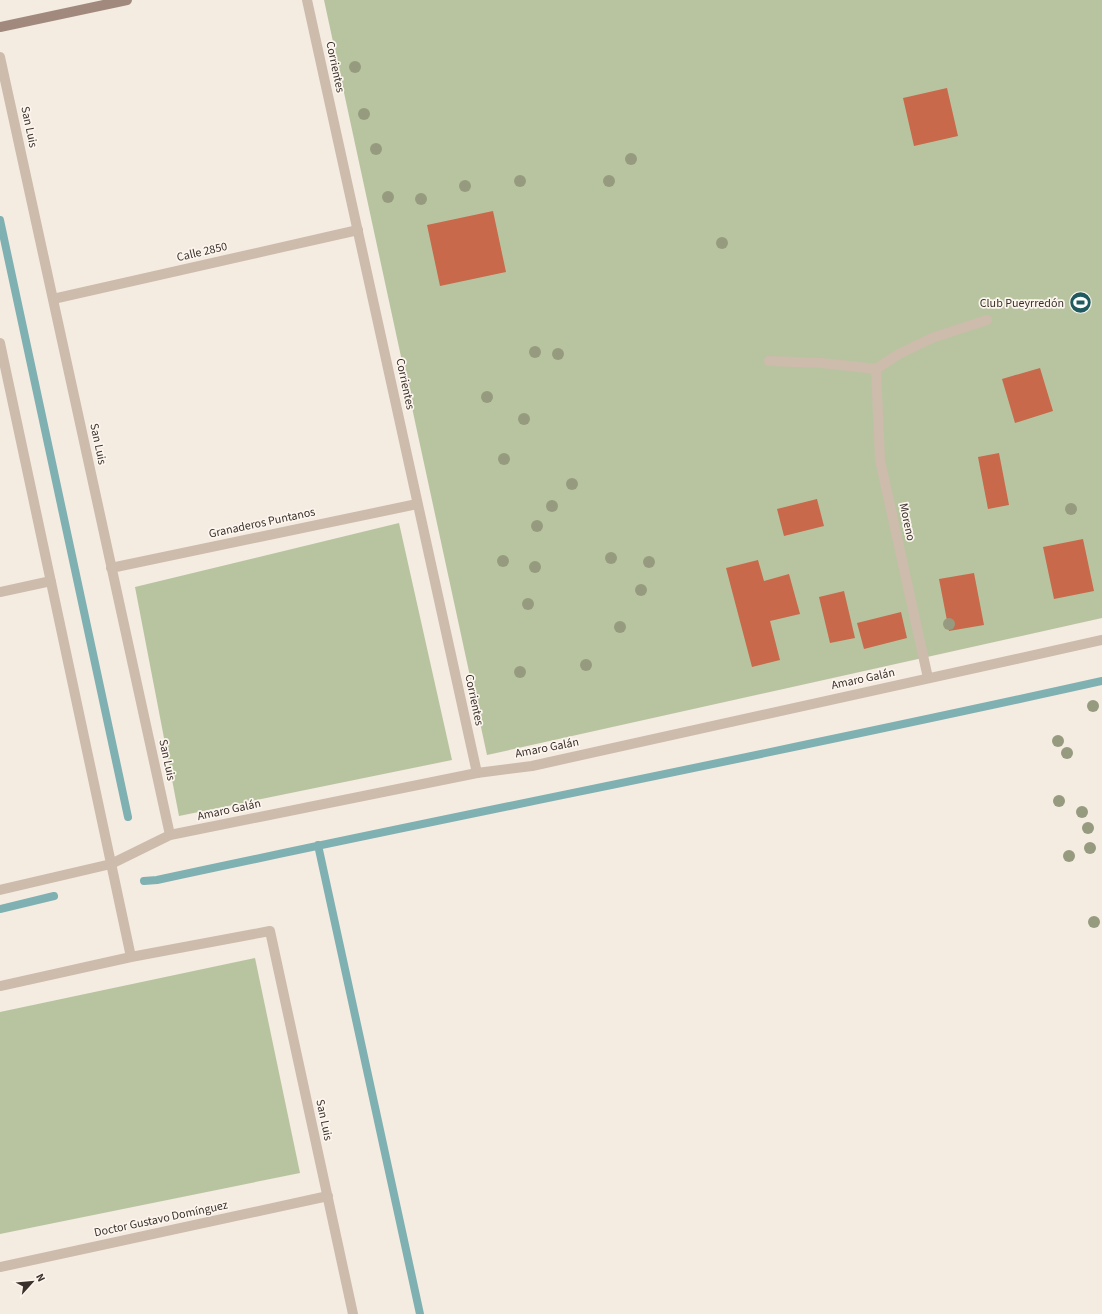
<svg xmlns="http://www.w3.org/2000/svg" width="1102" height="1314" font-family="'Source Sans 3',sans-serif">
<rect width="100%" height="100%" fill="#f4ebe1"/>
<path fill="#b8c4a0" d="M324,0h778v618l-615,137z
M399,523l53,237 -273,56 -44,-229z
M255,958l45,215 -300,61v-222z"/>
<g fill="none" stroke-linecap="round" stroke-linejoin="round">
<path stroke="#7fb0b2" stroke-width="8" d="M0,220l128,597
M318,845l102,469
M144,881l13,-1c315,-68 631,-129 945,-199
M0,909l54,-13"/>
</g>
<path fill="#c8694b" d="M947,88l11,48 -44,10 -11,-48z
M493,211l13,61 -66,14 -13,-61z
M1040,368l13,43 -38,12 -13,-44z
M999,453l10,52 -21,4 -10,-52z
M817,499l7,27 -40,10 -7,-27z
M1083,539l11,52 -40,8 -11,-52z
M758,560l6,21 25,-7 11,40 -30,7 10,39 -28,7 -26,-99z
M974,573l10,52 -35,6 -10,-52z
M844,591l11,47 -25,5 -11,-46z
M901,612l6,26 -43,11 -7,-26z"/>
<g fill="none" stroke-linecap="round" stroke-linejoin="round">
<path stroke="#cdbbac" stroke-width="10" d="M307,0l170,773"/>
<path stroke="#cdbbac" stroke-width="10" d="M0,57l170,778
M53,299l305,-69
M0,343l131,614
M769,361l53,2 54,6 23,-15 33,-16 55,-18
M876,369l4,91 48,218
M111,568l306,-64
M0,592l51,-11
M0,890l111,-26 59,-29 307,-62 55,-7 570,-126
M0,986l131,-29 139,-26 83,383
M0,1267l328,-71"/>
<path stroke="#a18a7d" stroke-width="10" d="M0,27l127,-27"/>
</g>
<g fill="#969b7f">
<circle cx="355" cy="67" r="6"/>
<circle cx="364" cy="114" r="6"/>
<circle cx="376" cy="149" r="6"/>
<circle cx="631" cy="159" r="6"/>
<circle cx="520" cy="181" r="6"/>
<circle cx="609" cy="181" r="6"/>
<circle cx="465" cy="186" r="6"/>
<circle cx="388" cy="197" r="6"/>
<circle cx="421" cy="199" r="6"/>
<circle cx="722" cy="243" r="6"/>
<circle cx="535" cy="352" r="6"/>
<circle cx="558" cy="354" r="6"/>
<circle cx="487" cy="397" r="6"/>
<circle cx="524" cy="419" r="6"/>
<circle cx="504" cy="459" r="6"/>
<circle cx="572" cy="484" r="6"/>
<circle cx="552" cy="506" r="6"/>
<circle cx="1071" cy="509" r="6"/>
<circle cx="537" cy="526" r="6"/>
<circle cx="611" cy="558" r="6"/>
<circle cx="503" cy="561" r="6"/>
<circle cx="649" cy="562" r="6"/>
<circle cx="535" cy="567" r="6"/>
<circle cx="641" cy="590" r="6"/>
<circle cx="528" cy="604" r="6"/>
<circle cx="949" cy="624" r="6"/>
<circle cx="620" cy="627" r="6"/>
<circle cx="586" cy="665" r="6"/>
<circle cx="520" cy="672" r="6"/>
<circle cx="1093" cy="706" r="6"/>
<circle cx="1058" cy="741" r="6"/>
<circle cx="1067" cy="753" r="6"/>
<circle cx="1059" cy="801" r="6"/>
<circle cx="1082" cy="812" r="6"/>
<circle cx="1088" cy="828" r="6"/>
<circle cx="1090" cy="848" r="6"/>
<circle cx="1069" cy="856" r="6"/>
<circle cx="1094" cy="922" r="6"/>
</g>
<defs>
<symbol id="stadium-disc" viewBox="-11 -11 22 22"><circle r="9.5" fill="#1f5a5e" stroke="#fbf5ee"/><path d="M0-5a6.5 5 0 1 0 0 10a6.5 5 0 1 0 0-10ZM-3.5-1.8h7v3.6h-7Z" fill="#fff"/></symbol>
</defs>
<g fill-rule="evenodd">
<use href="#stadium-disc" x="1068" y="290" width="25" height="25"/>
</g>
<g text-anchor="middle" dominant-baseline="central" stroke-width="3.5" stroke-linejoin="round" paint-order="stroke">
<g font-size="12" fill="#3b302b" stroke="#fbf5ee">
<text transform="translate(335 67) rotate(78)">Corrientes</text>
<text transform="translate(29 127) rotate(78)">San Luis</text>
<text transform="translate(202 252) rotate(-13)">Calle 2850</text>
<text transform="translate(405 384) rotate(78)">Corrientes</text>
<text transform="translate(98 444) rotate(78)">San Luis</text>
<text transform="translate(907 522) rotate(78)">Moreno</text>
<text transform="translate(262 523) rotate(-12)">Granaderos Puntanos</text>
<text transform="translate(863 679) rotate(-12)">Amaro Galán</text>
<text transform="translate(474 700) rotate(78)">Corrientes</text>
<text transform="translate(547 748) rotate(-11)">Amaro Galán</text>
<text transform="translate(167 760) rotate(78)">San Luis</text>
<text transform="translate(229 810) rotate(-12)">Amaro Galán</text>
<text transform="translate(324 1120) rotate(78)">San Luis</text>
<text transform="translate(161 1219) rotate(-12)">Doctor Gustavo Domínguez</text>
</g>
<g font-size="12" fill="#3b302b" stroke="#fbf5ee" text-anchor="end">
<text x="1064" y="303">Club Pueyrredón</text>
</g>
</g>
<g transform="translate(32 1282) rotate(63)" stroke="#fbf5ee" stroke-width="3" paint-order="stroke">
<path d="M0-3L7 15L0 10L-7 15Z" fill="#3b302b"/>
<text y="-6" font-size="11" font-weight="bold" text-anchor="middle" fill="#3b302b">N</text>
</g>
</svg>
